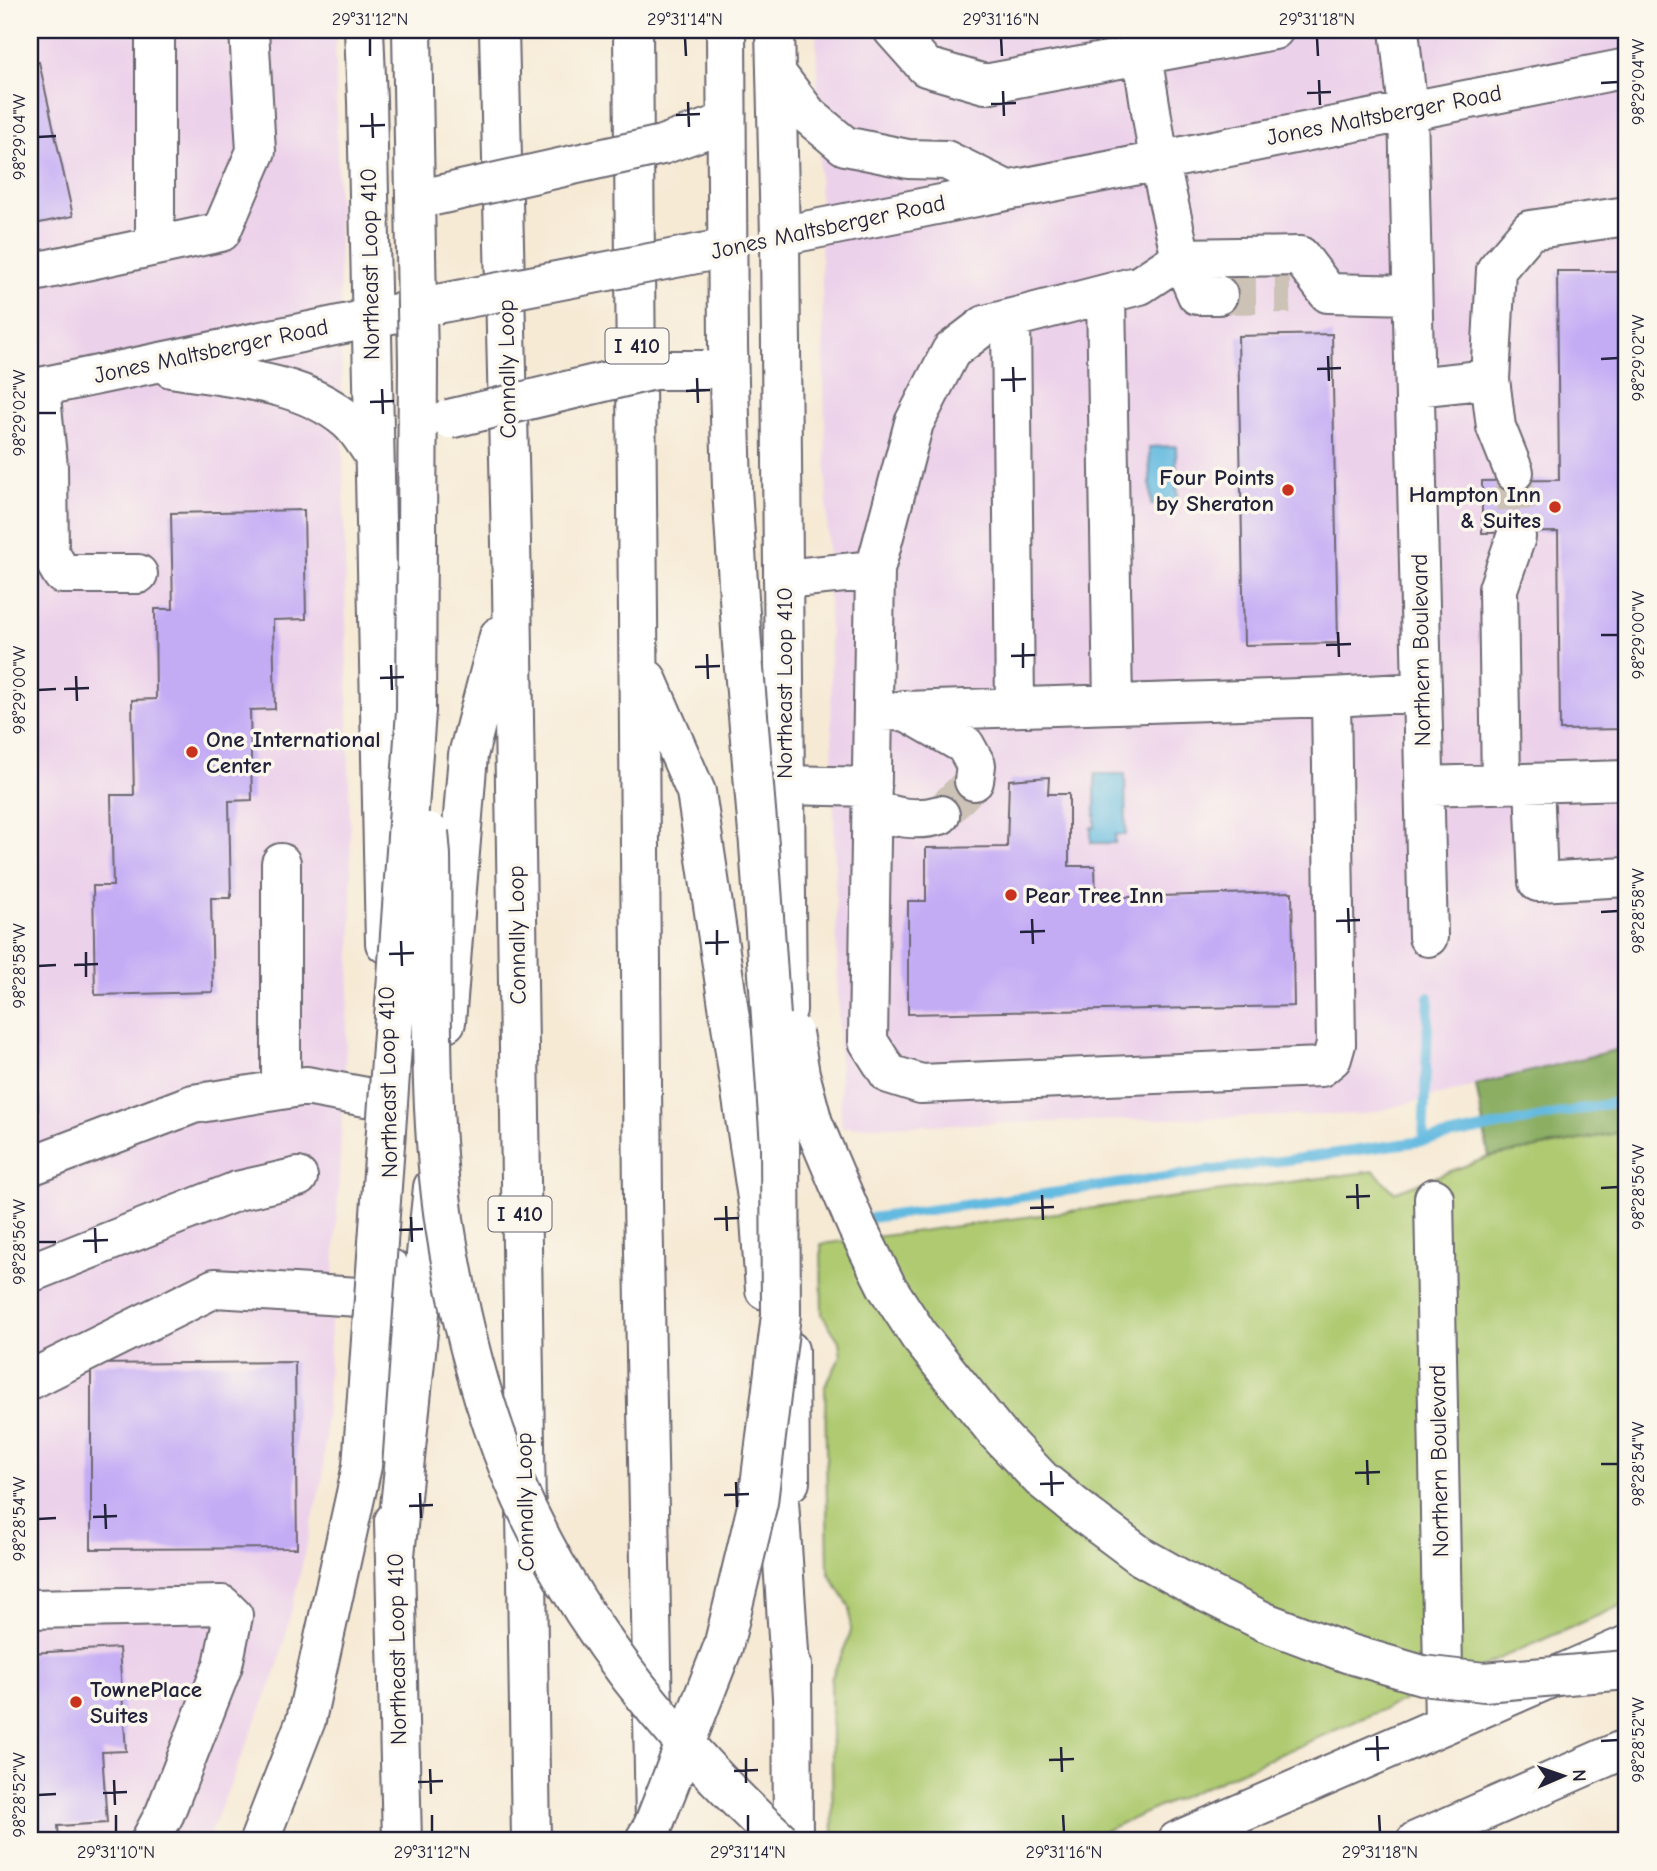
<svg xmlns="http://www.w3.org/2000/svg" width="1657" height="1871" font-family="'Comic Neue',sans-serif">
<rect width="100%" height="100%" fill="#fbf7ec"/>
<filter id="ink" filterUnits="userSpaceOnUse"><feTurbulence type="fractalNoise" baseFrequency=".0143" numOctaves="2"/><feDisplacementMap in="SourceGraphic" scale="14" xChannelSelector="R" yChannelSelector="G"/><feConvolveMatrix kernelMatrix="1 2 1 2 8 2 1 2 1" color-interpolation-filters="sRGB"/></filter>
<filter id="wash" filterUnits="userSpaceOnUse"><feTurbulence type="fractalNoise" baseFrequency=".00686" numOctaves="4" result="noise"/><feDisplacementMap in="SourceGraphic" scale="28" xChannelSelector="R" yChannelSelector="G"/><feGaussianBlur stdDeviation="1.57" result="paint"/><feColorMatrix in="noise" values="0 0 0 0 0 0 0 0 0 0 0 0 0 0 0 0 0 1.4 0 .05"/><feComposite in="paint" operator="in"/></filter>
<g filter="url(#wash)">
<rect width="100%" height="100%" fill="#f6ead5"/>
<path fill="#ecd1ea" d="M30,30h305l17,903 -29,543 -45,191 -71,174h-177z
M816,30h811v1017l-261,67 -525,13z"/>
<path fill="#afca71" stroke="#687656" stroke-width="2" d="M1627,1131v472l-546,238h-248l-2,-162 19,-44v-27l-22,-36 -3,-186 16,-30 -2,-15 -17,-26 -1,-71 553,-73 20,21 95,-35z"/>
<path fill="#8bae63" stroke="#56684f" stroke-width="2" d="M1627,1047v84l-138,26 -13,-72z"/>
<path fill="#63bae0" stroke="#426e8e" stroke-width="2" d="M1176,446l1,58 -26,1 -2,-58z
M1095,774h30l1,61h-11v8h-24v-16h4z"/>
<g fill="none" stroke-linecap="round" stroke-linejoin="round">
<path stroke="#63bae0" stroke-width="10" d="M1423,1141l6,-144
M871,1218l552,-77 204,-41"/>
</g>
<g id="blocks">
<path fill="#c4acf5" d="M39,62l34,154 -43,9v-161z
M1557,271h70v458l-67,1 -2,-198 -76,1v-52l77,-1z
M1332,334l6,309 -94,2 -6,-309z
M304,510l2,109 -33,1 2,89 -25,1 2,90 -23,1 2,97h-20l2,94 -118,3 -2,-109h20l-2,-91h23l-2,-95 24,-1 -1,-90h18l-2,-96z
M1049,777l-1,17h21v72h26l1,32 196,-6 2,114 -386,8v-113h18v-53l81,-1 2,-67z
M30,874h2l6,236 -8,1z
M295,1362l2,186 -206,1v-185z
M119,1648l7,103 -24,1 5,71 -49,3 1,15h-29v-188z"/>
</g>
</g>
<g filter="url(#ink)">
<use href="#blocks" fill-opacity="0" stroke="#6c6871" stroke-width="2"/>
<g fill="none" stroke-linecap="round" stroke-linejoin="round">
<path stroke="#ccc2b6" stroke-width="38" stroke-dasharray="38 19" stroke-linecap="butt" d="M1218,295l72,-1
M1514,472l2,65
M940,815l34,-34"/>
<defs>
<path id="minor" d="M155,30v216
M893,30l33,37 59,17 289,-54
M1399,30l9,80 20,827
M780,236l847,-168
M30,273l191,-41 35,-81 -7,-121
M1106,294l7,410
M1218,295h-21l-16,-37 119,-2 28,37 84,2
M1011,318l4,389
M1490,379l6,48 18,45
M40,387l8,80 1,85 13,22h76
M1415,387l75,-8 6,-109 34,-40 97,-14
M875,570l-7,471 21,33 32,10 400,-17 11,-9 4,-14 -5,-347 91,-5
M783,579l92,-9 39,-147 37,-72 34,-26 155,-40 41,-27 -22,-98 -17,-105
M904,710l61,35 11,20 -2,16
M873,712l458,-15
M1534,783l4,99 89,-5
M1501,784l-3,-195 18,-52
M785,785l87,2
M1424,786l203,-6
M872,810c24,7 44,12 68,5
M281,1090v-227
M30,1166l163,-62 113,-18 82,15
M1434,1198l10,526
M30,1273l207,-82 61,-14
M30,1380l185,-92 176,11
M30,1609l192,-4 11,11 -10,49 -58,148 -15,28"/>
<path id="major" d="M364,30l3,71 18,842
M775,30l5,206 7,774
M776,73l32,42 37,31 63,13 38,1 61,30
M171,368c58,10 129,12 176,52 11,9 19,24 27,35
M30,389l367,-76
M391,1269l2,175
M789,1350l1,132
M394,1521l8,320
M792,1665l1,176
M1177,1841l450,-196"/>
<path id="highway" d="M499,30l13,556 19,1255
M633,30l10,1169 12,623
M647,679l49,113 64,426 5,72
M446,1022l22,-267 31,-119
M775,1440l17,257
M395,1555l38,-368
M1416,1841l211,-93"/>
</defs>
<use href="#minor" stroke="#6c6871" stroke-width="42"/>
<use href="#major" stroke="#6c6871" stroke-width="42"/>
<use href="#highway" stroke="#6c6871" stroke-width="42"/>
<use href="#minor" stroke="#fff" stroke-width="38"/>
<use href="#major" stroke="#fff" stroke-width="38"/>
<use href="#highway" stroke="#fff" stroke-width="38"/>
<defs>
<path id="major-bridge" d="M434,196l228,-51 50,-18
M437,304l280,-54
M449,419l205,-49h50"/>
<path id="highway-bridge" d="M429,832l2,23c2,123 -4,250 14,371 13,84 34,170 66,248 60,142 157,264 270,367
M793,1033l7,41 13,49 44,104 30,60 32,49 78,97 44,46 46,37 55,41 57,32 66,33 82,31 75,22 62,7 143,-12
M259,1841l47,-121 56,-254 54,-755 2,-348 -6,-333
M644,1841l9,-15 70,-179 35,-145 23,-187 -1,-170 -21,-300 -17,-200 -10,-157 -4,-142 -2,-316"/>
</defs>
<use href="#major-bridge" stroke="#6c6871" stroke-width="42" stroke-linecap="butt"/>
<use href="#highway-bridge" stroke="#6c6871" stroke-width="42" stroke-linecap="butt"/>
<use href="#major-bridge" stroke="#fff" stroke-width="38"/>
<use href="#highway-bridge" stroke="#fff" stroke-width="38"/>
</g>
</g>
<path fill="none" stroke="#22223b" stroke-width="2.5" d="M370,38v18M685,38l1,18M1001,38l1,18M1317,38l1,18M1319,80l1,25M1601,83l17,-1M1003,91l1,25M1307,93l24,-1M688,102l1,25M991,104l25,-1M372,113l1,25M676,115l24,-1M360,126l25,-1M38,137l18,-1M1328,356l1,25M1601,359l17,-1M1013,367l1,25M1317,369l24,-1M697,378l1,25M1001,380l25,-1M382,389l1,25M686,391l24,-1M370,402l24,-1M38,413h18M1338,632l1,25M1601,635h17M1023,643v25M1326,645l25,-1M707,654l1,25M1011,656l24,-1M391,665l1,25M695,667l25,-1M76,676l1,25M380,678l24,-1M64,689l25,-1M38,690l18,-1M1348,908l1,25M1601,912l17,-1M1032,919l1,25M1336,921l24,-1M717,930v25M1020,932l25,-1M401,941l1,25M705,943l24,-1M86,952v25M389,954l25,-1M74,965l24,-1M38,966l18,-1M1357,1184l1,25M1601,1188l17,-1M1042,1195l1,25M1346,1197l24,-1M726,1206l1,25M1030,1208l24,-1M411,1217l1,25M714,1219l25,-1M95,1228l1,25M399,1230l24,-1M83,1241l25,-1M38,1242h18M1367,1460l1,25M1601,1464h17M1051,1471l1,25M1355,1473l25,-1M736,1482l1,25M1040,1484l24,-1M420,1493l1,25M724,1495l25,-1M105,1504l1,25M409,1506l24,-1M93,1517l24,-1M38,1519l18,-1M1377,1736l1,25M1601,1741l17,-1M1061,1747l1,25M1365,1749l24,-1M746,1758v25M1049,1760l25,-1M430,1769l1,25M734,1771l24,-1M114,1780l1,25M418,1782l25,-1M103,1793l24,-1M38,1795l18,-1M116,1815v17M432,1815v17M748,1815v17M1063,1815l1,17M1379,1815l1,17"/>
<g fill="#c8321e" stroke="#fbf7ec" stroke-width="2.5">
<circle cx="1288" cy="490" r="7"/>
<circle cx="1555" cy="507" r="7"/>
<circle cx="192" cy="752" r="7"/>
<circle cx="1011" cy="895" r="7"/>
<circle cx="76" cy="1702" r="7"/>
</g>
<g text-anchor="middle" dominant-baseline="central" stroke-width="7" stroke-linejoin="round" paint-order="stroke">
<g fill="#fbf7ec" stroke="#636270" stroke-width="2">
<rect x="605.5" y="328.5" width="63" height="35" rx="5"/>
<rect x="488.5" y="1196.5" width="63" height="35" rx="5"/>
</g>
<g font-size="21" font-weight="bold" fill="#22223b">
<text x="637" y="346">I 410</text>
<text x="520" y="1214">I 410</text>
</g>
<g font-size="23" fill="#22223b" stroke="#fbf7ec">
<text transform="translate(1384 115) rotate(-11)">Jones Maltsberger Road</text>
<text transform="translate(828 227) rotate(-12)">Jones Maltsberger Road</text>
<text transform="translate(370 264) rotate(-91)">Northeast Loop 410</text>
<text transform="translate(211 351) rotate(-12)">Jones Maltsberger Road</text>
<text transform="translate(507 369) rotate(-91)">Connally Loop</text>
<text transform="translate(1421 650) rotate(-91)">Northern Boulevard</text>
<text transform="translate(784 683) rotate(-90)">Northeast Loop 410</text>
<text transform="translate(517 935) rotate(-91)">Connally Loop</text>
<text transform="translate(388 1082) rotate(-91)">Northeast Loop 410</text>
<text transform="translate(1439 1461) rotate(-91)">Northern Boulevard</text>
<text transform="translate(525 1502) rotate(-91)">Connally Loop</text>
<text transform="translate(397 1649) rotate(-91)">Northeast Loop 410</text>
</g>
<g font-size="23" font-weight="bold" fill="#22223b" stroke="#fbf7ec" text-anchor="start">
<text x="1274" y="477" text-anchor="end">Four Points<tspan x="1274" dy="26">by Sheraton</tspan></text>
<text x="1541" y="494" text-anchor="end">Hampton Inn<tspan x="1541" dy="26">&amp; Suites</tspan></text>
<text x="206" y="739">One International<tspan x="206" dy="26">Center</tspan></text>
<text x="1025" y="895">Pear Tree Inn</text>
<text x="90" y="1689">TownePlace<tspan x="90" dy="26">Suites</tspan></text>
</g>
</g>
<rect width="1657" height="1871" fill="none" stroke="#fbf7ec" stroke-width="77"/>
<g transform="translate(1563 1776) rotate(88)" stroke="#fbf7ec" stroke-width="5" paint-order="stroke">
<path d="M0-5L12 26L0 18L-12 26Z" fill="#22223b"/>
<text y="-10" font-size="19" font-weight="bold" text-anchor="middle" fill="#22223b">N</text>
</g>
<rect x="38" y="38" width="1580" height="1794" fill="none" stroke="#22223b" stroke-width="2.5"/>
<g font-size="18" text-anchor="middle" fill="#22223b">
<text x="370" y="25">29°31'12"N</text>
<text x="685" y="25">29°31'14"N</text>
<text x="1001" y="25">29°31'16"N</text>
<text x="1317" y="25">29°31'18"N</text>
<text transform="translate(1638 82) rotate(-90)" y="6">98°29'04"W</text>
<text transform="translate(19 137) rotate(-90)" y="6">98°29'04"W</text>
<text transform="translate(1638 358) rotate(-90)" y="6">98°29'02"W</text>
<text transform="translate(19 413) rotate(-90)" y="6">98°29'02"W</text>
<text transform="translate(1638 635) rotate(-90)" y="6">98°29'00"W</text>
<text transform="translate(19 690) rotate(-90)" y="6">98°29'00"W</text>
<text transform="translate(1638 911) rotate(-90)" y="6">98°28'58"W</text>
<text transform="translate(19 966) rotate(-90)" y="6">98°28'58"W</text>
<text transform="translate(1638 1187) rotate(-90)" y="6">98°28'56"W</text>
<text transform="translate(19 1242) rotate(-90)" y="6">98°28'56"W</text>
<text transform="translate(1638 1464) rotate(-90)" y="6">98°28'54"W</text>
<text transform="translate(19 1519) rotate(-90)" y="6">98°28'54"W</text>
<text transform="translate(1638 1740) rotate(-90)" y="6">98°28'52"W</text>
<text transform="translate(19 1795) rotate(-90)" y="6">98°28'52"W</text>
<text x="116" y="1858">29°31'10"N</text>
<text x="432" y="1858">29°31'12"N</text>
<text x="748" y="1858">29°31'14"N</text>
<text x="1064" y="1858">29°31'16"N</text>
<text x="1380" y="1858">29°31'18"N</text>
</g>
</svg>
